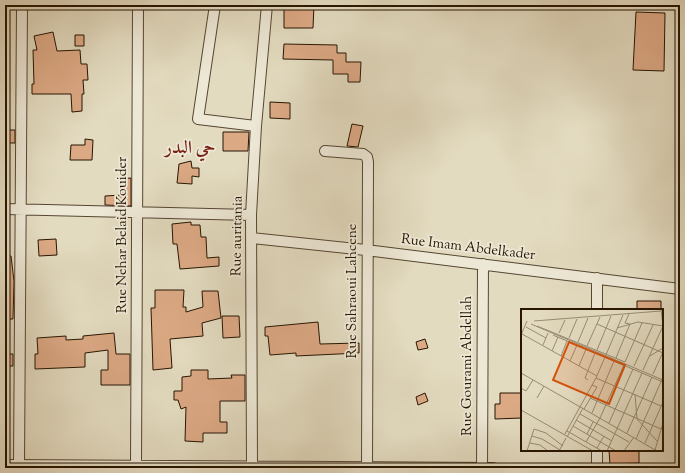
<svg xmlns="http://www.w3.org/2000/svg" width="685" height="473" font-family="'Sorts Mill Goudy',Amiri,serif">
<rect width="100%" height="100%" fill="#e3dbc0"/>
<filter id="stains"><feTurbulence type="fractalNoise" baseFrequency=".005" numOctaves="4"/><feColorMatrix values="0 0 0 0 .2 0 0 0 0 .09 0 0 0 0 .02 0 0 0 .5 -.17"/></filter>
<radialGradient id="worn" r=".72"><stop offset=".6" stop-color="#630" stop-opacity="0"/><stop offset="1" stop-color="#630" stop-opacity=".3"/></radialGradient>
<path fill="#dca985" stroke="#271502" d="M284,5h30l-1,23h-29z
M636,12l29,1 -1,58 -31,-1z
M53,32l4,19 23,-1 1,14h6l1,16h-5l1,14h-2v17l-10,1 -1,-18h-39v-10h2l-1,-34h4l-3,-14z
M75,35h9v11h-9z
M284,44l53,1v8h9v9h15l-1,20h-12v-8h-15v-14l-50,-1z
M270,102l20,1v16l-20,-1z
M352,124l11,2 -5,21 -11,-1z
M5,130h10v13h-10z
M223,132h26l-1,19h-25z
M85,139l8,1 -1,20h-22l1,-15h14z
M191,161l1,7h7v9l-7,-1v8l-15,-1 2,-19z
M131,178v28l-26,-1v-9l17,-1 -2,-16z
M191,222v3h9l1,12h5l1,21 12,-1v9l-39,3 -3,-25h-4l-1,-20z
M56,239l1,16 -18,1 -1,-16z
M5,256h6l3,25 -1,38h-8z
M155,290h29l-1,17h3v5l17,-5 -1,-16h16l3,27 -19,5 1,13 -33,3 2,29 -19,2 -2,-62h4z
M637,301h24v9h-24z
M222,316h17l1,21 -17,1z
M318,322l2,22 39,-1v10l-63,3v-3l-26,2 -2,-19h-3v-9z
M114,333l2,21h14v31h-29v-15h7v-20l-23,3v14l-50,2v-15h3l-1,-16 29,-2v4l17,-1v-3z
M425,339l3,9 -10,2 -2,-8z
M5,354h8v12h-8z
M191,370h17v9l24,-1 -1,-3h14v26h-25v21h7v11h-24v9l-18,-1 1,-34 -5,2 -3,-9h-4v-9h8v-14l9,-1z
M425,393l3,8 -10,4 -2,-8z
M500,393h22v25l-27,1v-15h5z
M609,450h30v13l-29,1z"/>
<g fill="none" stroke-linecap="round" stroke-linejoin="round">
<defs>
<path id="minor" d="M215,5l-17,114 58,7
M325,151l38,3 4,3 1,5 -1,305
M5,209l246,6
M251,238l115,12 314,39
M597,310v-32
M5,465l488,3
M19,465l3,-460
M136,466l2,-461
M252,468l-1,-253 5,-89 11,-121
M482,468l1,-204
M597,468v-18"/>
</defs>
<use href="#minor" stroke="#564632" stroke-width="12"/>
<use href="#minor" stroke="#ede8d6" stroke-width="10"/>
</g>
<g text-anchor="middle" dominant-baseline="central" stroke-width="3.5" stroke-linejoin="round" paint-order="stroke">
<g font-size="14" fill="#271502" stroke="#ede8d6">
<text transform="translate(123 235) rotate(-90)">Rue Nehar Belaid Kouider</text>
<text transform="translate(238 236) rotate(-89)">Rue auritania</text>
<text transform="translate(468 248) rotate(7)">Rue Imam Abdelkader</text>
<text transform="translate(353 291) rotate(-90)">Rue Sahraoui Lahcene</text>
<text transform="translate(468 366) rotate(-90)">Rue Gourami Abdellah</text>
</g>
<g font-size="18" font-weight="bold" fill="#7a1f14" stroke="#ede8d6">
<text x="190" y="149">حي البدر</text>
</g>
</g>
<g transform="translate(521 309)">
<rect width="142" height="142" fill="#e3dbc0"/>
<path fill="none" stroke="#988c74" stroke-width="1" d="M13,12l127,-10M10,15l132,56M76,15l66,29M16,17l88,36M5,18l20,11M96,19l21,-6 25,4M38,24l6,-13M1,25l75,42M0,26l6,-14M32,26l110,47M48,29l8,-19M57,33l10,-24M22,36l5,-12M66,37l13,-29M76,41l14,-34M31,42l6,-14M40,47l6,-15M129,47l13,-8M95,49l14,-34 -5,-1 4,-9M49,52l7,-16M104,53l17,-39M58,57l7,-17M113,57l19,-41M122,61l20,-44 -2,-17M0,64l136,78M132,65l10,-22M75,69l65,28M67,71l-3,-2 10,-25M0,79l5,3 7,-11M114,85l2,25 21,23M16,89l7,-12M69,89l71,31M63,100l13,-22 -5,-2M0,101l72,41M71,104l22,-52M59,105l49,28M55,111l36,21M88,114l24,-54M52,117l43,25M46,122l35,20M106,124l25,-56M44,125l31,-56 27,-63M66,125l6,-12M11,127l10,3 18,11M46,128l16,-29M115,130l27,-62M65,133l14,-24 24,-53M9,134l10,2 8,6M124,134l18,-41M76,139l7,-12M134,141l8,-27M6,142l7,-22 12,4 17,13M38,142l7,-13M86,142l35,-78M103,142l10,-14"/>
<path fill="#d5520b" fill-opacity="0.15" stroke="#d5520b" stroke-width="2" d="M48,33l56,23 -16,39 -56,-24z"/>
<rect width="142" height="142" fill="none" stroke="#271502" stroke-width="2"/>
</g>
<rect width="685" height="473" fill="none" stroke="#e3dbc0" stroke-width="20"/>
<rect x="6" y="6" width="673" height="461" fill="none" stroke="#271502" stroke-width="2"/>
<rect x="10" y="10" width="665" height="453" fill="none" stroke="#271502"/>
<rect width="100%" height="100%" filter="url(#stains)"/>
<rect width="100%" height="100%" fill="url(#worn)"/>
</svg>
